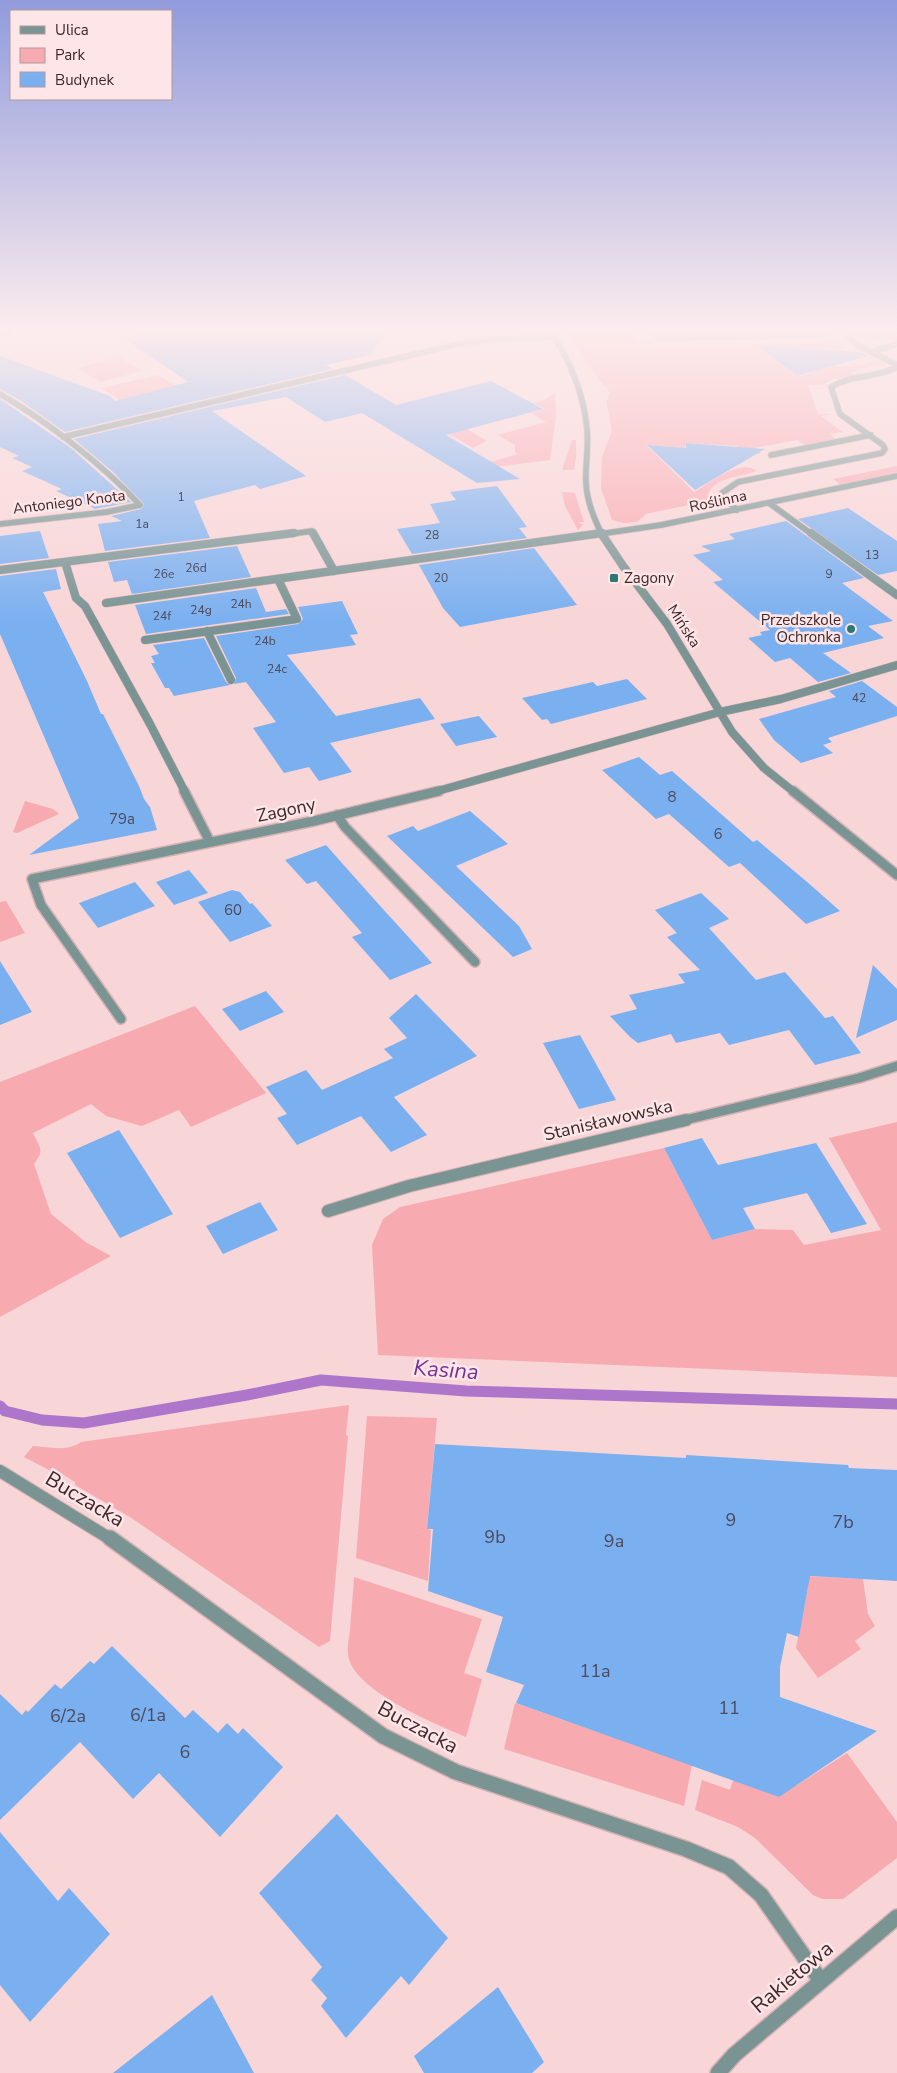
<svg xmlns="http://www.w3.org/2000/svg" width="897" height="2073" font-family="'Nunito Sans',sans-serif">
<rect width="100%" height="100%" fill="#f8d5d7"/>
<path fill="#f8aab1" d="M566,332h62l11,9 16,-1 1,5 179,-2 7,1 -1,6 -60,-4 -1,5 -21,-2 38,28 37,-11 17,1 26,-7 8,4 -2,2 -7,-2 -26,9 8,3 -25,3 -10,6h-15l10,29h13l-10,2 22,16 -13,2 6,5 -31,6 -7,-5 -44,8 7,6 -23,-2v-6l-52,-3 -1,5 -39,-3 48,47c16,-9 46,-34 63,-21 -16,6 -42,6 -49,23l4,6 -66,14 -9,8 -13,1 -12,-3 -11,-32 1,-31 10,-26 -6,-31h3l-2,-5h3l-3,-8h-3l-2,-5 -2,-1z
M837,332h60v9c-4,0 -8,-3 -11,-2 -17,1 -9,6 -26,-2 -5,-3 -16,-1 -23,-5z
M119,357l23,14 -42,11 -23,-14z
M158,375l32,20 -58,14 -30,-21z
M555,394l1,23 -6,43 -56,7 -3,-5 27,-8 -3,-2v-7l-17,-10 48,-13 -15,-9 14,-4 -11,-6 12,-3 -1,-1 5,-2 -1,-1z
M450,419l37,22 -14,7 -41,-24z
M572,440h4v17l-2,13h-12z
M897,466v6l-56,13 -8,-6z
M562,492l13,1 9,29h-6l5,3 -5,5 -13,-24z
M25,801l28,8 6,5 -42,19 -4,-1z
M6,901l19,32 -25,9v-40z
M195,1006l71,87 -75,34 -12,-17 -37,16 -36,-10 -15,-12 -58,29c7,15 12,17 1,31l17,50 36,29 24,13 -111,61v-235z
M897,1122v255l-519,-22 -6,-110 11,-26 17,-12 264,-59 48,92 43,-11 38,1 11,15 77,-15 -52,-92z
M349,1405l-3,30 2,1 -18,205 -11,6 -189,-130 -55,-32v-3l-21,-13 -3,2 -27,-14 9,-11c16,1 35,6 48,-4z
M367,1416l70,2 -10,111 4,1 -3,51 -72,-23z
M805,1576l58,3 5,35 7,12 -20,15 6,8 -43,29 -22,-30 12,-60z
M354,1577l128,42 -18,54 18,6 -16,58c-30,-13 -115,-47 -118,-83 -1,-8 1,-16 2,-23 1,-18 3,-36 4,-54z
M515,1703l177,62 -8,41 -180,-57z
M847,1753l50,69v36l-54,41h-21l-9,-4 -58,-57 -17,-11 -43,-17 7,-30 28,10 3,-10 47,17 3,-22 14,10z"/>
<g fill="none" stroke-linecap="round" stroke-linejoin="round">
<path stroke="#ae76cb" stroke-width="11" d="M0,1406l5,5 37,9 42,3 163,-28 74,-15 145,11 431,13"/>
</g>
<path fill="#7bb0f0" d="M150,332h237l-17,23 -44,10 7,4 -268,63 -44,-31 -21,-12v-33l110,40 5,5 73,-19 -65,-44z
M755,345l105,7 8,4 -71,20z
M345,375l51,30 95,-24 52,28 -97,26 74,44 -43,4 -115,-70 -37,9 -39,-25 -74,14 94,65 -46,13 -5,-4 -61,16 16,37 -105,13 -7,-27 24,-3 -11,-5 30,-7 3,-5 -32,-33 -38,-32z
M0,399l71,49 60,54 -36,7 -39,-18 6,-2 -40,-18 10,-4 -20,-9 7,-2 -19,-9z
M686,443l79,6 -70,41 -48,-45 39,3z
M497,486l30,41 -8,1 8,10 -115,16 -15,-25 43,-6 -10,-19 26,-4 -6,-8z
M848,508l49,33v30l-19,4 -80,-56z
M786,521l78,57 -22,5 51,38 -25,5 16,12 -61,15 28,20 -33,9 -28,-24 -15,4 -27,-24 14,-3 -2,-3 10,-2 -57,-48 10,-2 -30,-25 18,-4 -10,-5 34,-7 -6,-5z
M40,531l9,27 -49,6v-28z
M237,546l14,31 -119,17 -5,-14 -13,2 -6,-20z
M534,548l43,57 -117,22 -17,-19 -24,-43z
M56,569l5,20 -18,3 44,89 14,33h2l36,72 5,13 6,8 7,23 -128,25 50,-37 -79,-184v-58z
M256,588l10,24 20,-3 3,5 -143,20 -11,-29z
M342,601l16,33 -8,1 6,10 -69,10 49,61 84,-18 15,21 -105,24 22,29 -33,9 -10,-14 -25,6 -31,-45 23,-6 -30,-40 -12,2 2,-6 -20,-42 82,-12 5,-5 -5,-12z
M204,638l22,44 4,3 -56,11 -5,-8h-4l-14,-25h4l-4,-7 8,-2 -6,-9z
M627,679l20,20 -96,25 -4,-5 -5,1 -20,-22 71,-16 4,4z
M862,681l35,26v9l-69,22 4,4 -9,3 10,8 -32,10 -27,-23 -15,-21 77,-22 -7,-6z
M479,716l18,21 -41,9 -16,-22z
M639,757l21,18 12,-4 81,71 4,-2 49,41 34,30 -34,13 -66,-61 -11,4 -60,-53 -13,5 -54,-49z
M470,811l38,33 -52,22 63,60 13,23 -19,8 -126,-121 26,-10 5,5z
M326,845l47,53 59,65 -42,17 -38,-43 10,-4 -46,-52 -9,3 -22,-24z
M189,870l19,23 -34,12 -18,-23z
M135,882l20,24 -57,22 -19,-25z
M232,890l8,2 10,12 2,-1 20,23 -42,16 -32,-40z
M701,893l28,26 -20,9 47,52 29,-8 40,46 8,-2 28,37 -46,12 -26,-35 -60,15 -9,-12 -44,10 -5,-9 -33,9 -8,-6 -20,-21 27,-7 -8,-14 56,-12 -7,-9 22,-4 -33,-33 10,-4 -22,-23z
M0,961l32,51 -32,13z
M873,965l24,24v31l-41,18z
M266,991l18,21 -44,19 -18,-22z
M416,994l61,62 -83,41 33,38 -36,17 -30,-36 -64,29 -20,-27 10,-4 -21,-27 40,-17 16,20 71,-32 -9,-9 23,-11 -18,-20z
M580,1035l36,65 -37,9 -36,-66z
M119,1130l54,84 -53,24 -53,-85z
M702,1138l16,27 98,-22 51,81 -36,9 -24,-40 -64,15 12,21 -43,11 -48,-92z
M260,1202l18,28 -55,24 -17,-28z
M435,1444l251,14v-3l162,10 1,3 48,2v111l-87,-5 -11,61 -12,-4 -7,34v30l97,34 -98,66 -263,-94 8,-18 -38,-13 17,-55 -75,-26 5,-62h-6z
M112,1646l73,72 8,-8 25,23 9,-10 11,11 5,-6 40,39 -63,70 -61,-64 -26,26 -53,-57 -80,78v-126l22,21 4,-5 2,2 27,-28 6,5 29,-28 4,3z
M337,1814l111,124 -39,47 -8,-9 -55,62 -25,-32 6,-8 -16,-18 11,-13 -63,-74z
M0,1832l58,69 11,-13 41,46 -80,88 -30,-37z
M498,1987l46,75 -12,11h-108l-10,-17z
M212,1995l42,78h-141z"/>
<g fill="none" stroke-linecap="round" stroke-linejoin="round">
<defs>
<path id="minor-far4" d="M653,332l6,6 162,-3 7,-3
M0,334l10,-2
M874,351l23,-7
M0,394c48,28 102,70 140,111
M63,437l395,-93 38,-5 59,-2
M771,455l100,-20
M769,503l44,32
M737,510l-15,-14v-3l16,-11 144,-29 3,-4 -2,-4 -43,-31 -9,-27c19,-12 43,-9 64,-19v-4l-36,-18 -10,-8
M0,524l107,-12 33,-7
M284,535l28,-4 2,4
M593,535l68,-10 236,-49"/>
<path id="minor-far3" d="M313,533l21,38
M811,533l86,62
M65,562l11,36 9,8 65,118 35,68
M0,570l294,-37
M106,603l496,-70
M207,631l24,49
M145,640l152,-21 -19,-40
M434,792l286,-80 61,-13 116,-34"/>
<path id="minor-far2" d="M184,791l26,51
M337,815l8,12 130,135
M121,1019l-80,-114 -9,-26 282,-58 125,-30
M681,1121l178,-43 38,-12"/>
<path id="minor-far1" d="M328,1211l81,-25 277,-66
M0,1471l112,69"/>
<path id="minor" d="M110,1538l273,198 73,36 230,77 43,18 32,28 60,86"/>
<path id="tertiary-far3" d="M551,332c19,28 33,63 36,97 2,18 -2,36 -1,54 1,19 8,35 16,52"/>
<path id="tertiary-far2" d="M601,533l22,33 44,58 65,108 32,36 30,24"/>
<path id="tertiary-far1" d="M793,791l104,84"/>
<path id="tertiary" d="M718,2073l16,-18 163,-138"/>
</defs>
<use href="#minor-far4" stroke="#d3b2b4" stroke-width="7"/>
<use href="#minor-far3" stroke="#d3b2b4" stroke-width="9"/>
<use href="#minor-far2" stroke="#d3b2b4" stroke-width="12"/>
<use href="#minor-far1" stroke="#d3b2b4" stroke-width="14"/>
<use href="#minor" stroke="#d3b2b4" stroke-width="18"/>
<use href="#tertiary-far3" stroke="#d3b2b4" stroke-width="7"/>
<use href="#tertiary-far2" stroke="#d3b2b4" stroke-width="9"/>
<use href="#tertiary-far1" stroke="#d3b2b4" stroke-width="12"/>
<use href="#tertiary" stroke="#d3b2b4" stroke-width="18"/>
<use href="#minor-far4" stroke="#799493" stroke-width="5.5"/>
<use href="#minor-far3" stroke="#799493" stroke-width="8"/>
<use href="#minor-far2" stroke="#799493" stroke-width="9"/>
<use href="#minor-far1" stroke="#799493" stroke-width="12"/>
<use href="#minor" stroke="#799493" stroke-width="15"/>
<use href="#tertiary-far3" stroke="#799493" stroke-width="5.5"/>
<use href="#tertiary-far2" stroke="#799493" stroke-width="8"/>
<use href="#tertiary-far1" stroke="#799493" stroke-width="9"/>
<use href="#tertiary" stroke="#799493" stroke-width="15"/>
</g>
<linearGradient id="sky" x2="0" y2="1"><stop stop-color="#919bdc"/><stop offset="0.53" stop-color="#fceced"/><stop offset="1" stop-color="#fceced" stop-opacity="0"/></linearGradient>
<rect width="897" height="622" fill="url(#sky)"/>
<g fill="#2d7775" stroke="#fee5e7" stroke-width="2">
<rect x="609" y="573" width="10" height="10" rx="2.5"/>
<circle cx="851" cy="629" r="5"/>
</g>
<g text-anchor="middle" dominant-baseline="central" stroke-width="5" stroke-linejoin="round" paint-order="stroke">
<g font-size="12" fill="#4d4a5c">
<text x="181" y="497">1</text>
<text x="142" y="524">1a</text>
<text x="432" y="535">28</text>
<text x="872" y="555">13</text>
<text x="196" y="568">26d</text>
<text x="164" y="574">26e</text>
<text x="829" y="574">9</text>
<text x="441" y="578">20</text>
<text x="241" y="604">24h</text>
<text x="201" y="610">24g</text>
<text x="162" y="616">24f</text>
<text x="265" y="641">24b</text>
<text x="277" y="669">24c</text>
<text x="859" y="698">42</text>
</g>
<g font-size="15" fill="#3e282a" stroke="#fee5e7">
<text transform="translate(718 501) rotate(-12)">Roślinna</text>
<text transform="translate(69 502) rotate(-7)">Antoniego Knota</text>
<text transform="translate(684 626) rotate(57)">Mińska</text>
</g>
<g font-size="15" fill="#3e282a" stroke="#fee5e7" text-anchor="start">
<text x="624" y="578">Zagony</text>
<text x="841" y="620" text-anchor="end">Przedszkole<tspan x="841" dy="17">Ochronka</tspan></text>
</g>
<g font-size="15" fill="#4d4a5c">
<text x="672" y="797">8</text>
<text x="122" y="819">79a</text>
<text x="718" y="834">6</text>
<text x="233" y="910">60</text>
</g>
<g font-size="18" fill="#3e282a" stroke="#fee5e7">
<text transform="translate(286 810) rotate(-12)">Zagony</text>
<text transform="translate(608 1120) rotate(-13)">Stanisławowska</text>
</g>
<g font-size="18" fill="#4d4a5c">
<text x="731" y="1520">9</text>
<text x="843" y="1522">7b</text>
<text x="495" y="1537">9b</text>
<text x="614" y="1541">9a</text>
<text x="595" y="1671">11a</text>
<text x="729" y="1708">11</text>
<text x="148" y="1715">6/1a</text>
<text x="68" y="1716">6/2a</text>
<text x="185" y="1752">6</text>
</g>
<g font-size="21" fill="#3e282a" stroke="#fee5e7">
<text transform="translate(85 1499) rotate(31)">Buczacka</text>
<text transform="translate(418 1727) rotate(28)">Buczacka</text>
<text transform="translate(792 1977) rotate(-40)">Rakietowa</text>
</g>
<g font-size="22" font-style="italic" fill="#763196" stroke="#fee5e7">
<text transform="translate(446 1370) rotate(4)">Kasina</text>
</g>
</g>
<rect x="10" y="10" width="162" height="90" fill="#fee5e7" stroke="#b1999b"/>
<rect x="20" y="26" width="25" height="8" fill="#799493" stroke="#b1999b"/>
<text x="55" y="35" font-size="15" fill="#3e282a">Ulica</text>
<rect x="20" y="48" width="25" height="15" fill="#f8aab1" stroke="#b1999b"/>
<text x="55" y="60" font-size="15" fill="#3e282a">Park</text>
<rect x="20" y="72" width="25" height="15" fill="#7bb0f0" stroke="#b1999b"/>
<text x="55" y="85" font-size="15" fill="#3e282a">Budynek</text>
</svg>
